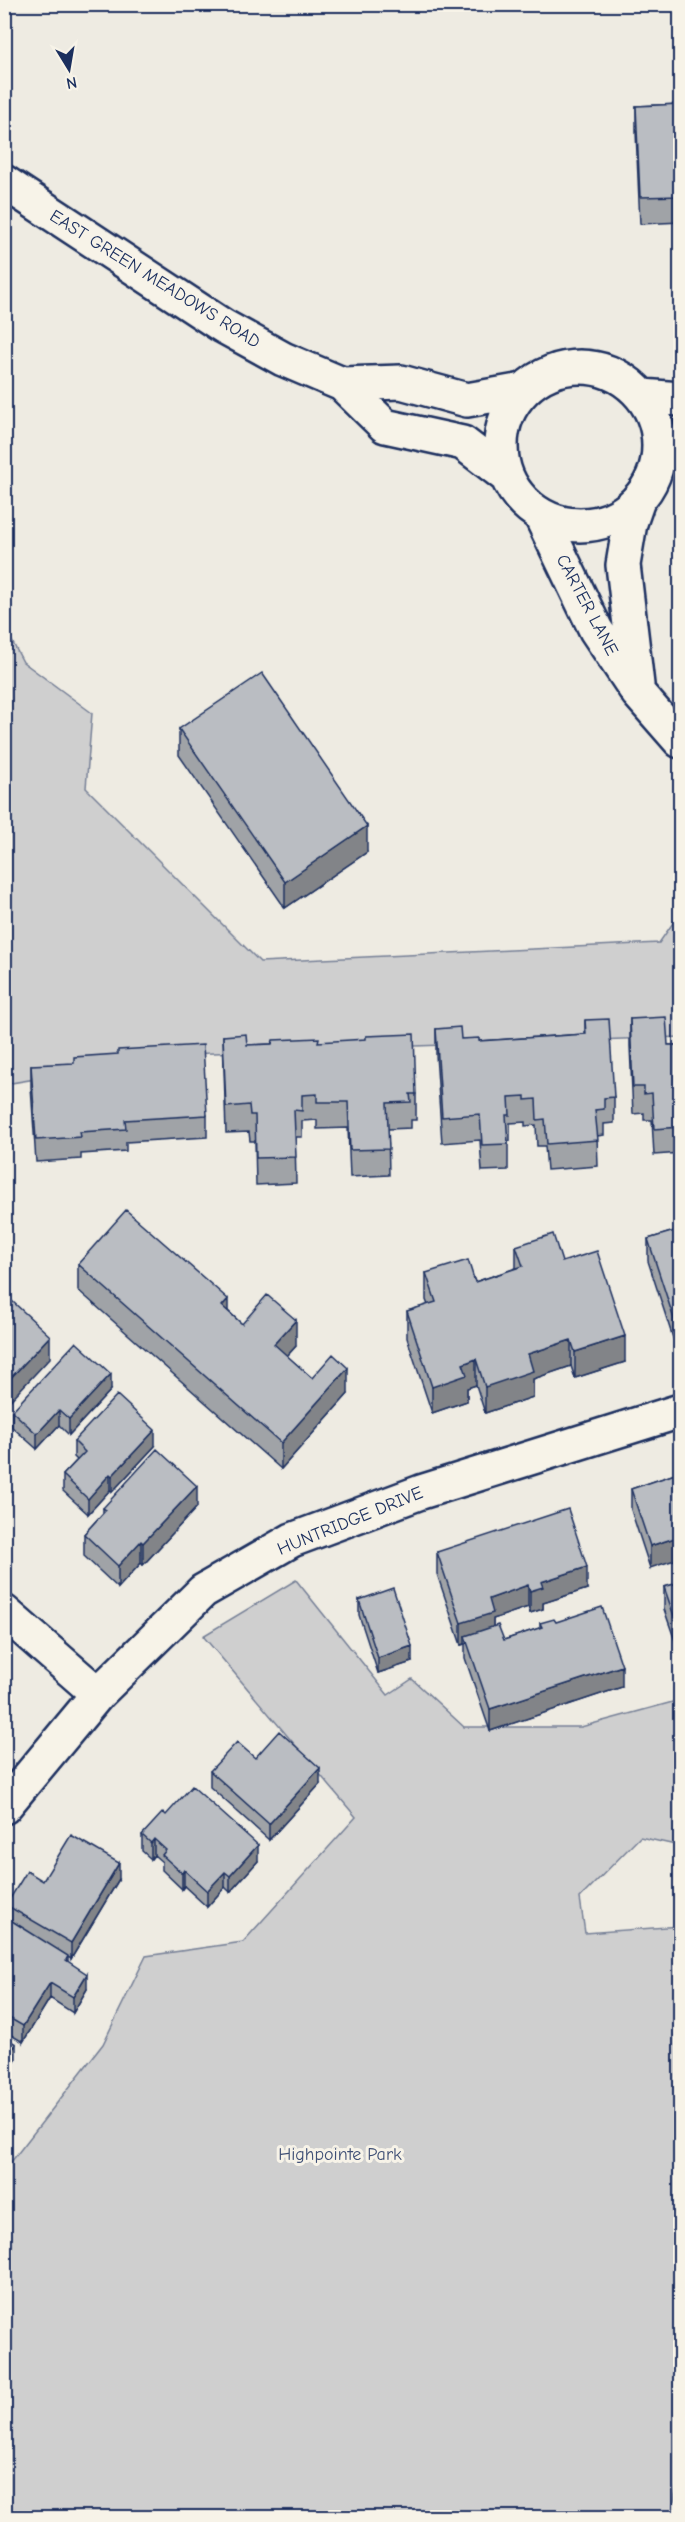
<svg xmlns="http://www.w3.org/2000/svg" width="685" height="2522" font-family="'Comic Neue',sans-serif">
<rect width="100%" height="100%" fill="#eeebe2"/>
<filter id="ink" filterUnits="userSpaceOnUse"><feTurbulence type="fractalNoise" baseFrequency=".0167" numOctaves="2"/><feDisplacementMap in="SourceGraphic" scale="12" xChannelSelector="R" yChannelSelector="G"/><feConvolveMatrix kernelMatrix="1 2 1 2 8 2 1 2 1" color-interpolation-filters="sRGB"/></filter>
<g filter="url(#ink)">
<path fill="#cfcfcf" stroke="#757f96" stroke-width="1.5" d="M4,626l19,36 69,51 -6,75 174,174 399,-19 21,-30v124l-495,17 -180,30z
M296,1580l92,115 24,-16 52,48h117l99,-27v146l-40,-9 -60,61 5,35 95,-7v543l-9,48h-666l-1,-346 99,-127 43,-88 97,-14 113,-125 -153,-181z"/>
<g fill="none" stroke-linecap="round" stroke-linejoin="round">
<defs>
<path id="street" d="M541,516l55,114 42,63 42,48
M637,685l-14,-120 7,-42 8,-23
M4,1612l94,82
M4,1807l94,-113 105,-103 89,-51 129,-48 259,-81"/>
<path id="secondary" d="M4,182l219,144 60,33 59,25 43,42 78,17 43,33
M501 446a79 79 0 1 1 158 0a79 79 0 1 1-158 0Z
M342,384l59,-2 66,18 56,-10
M642,396l38,3"/>
</defs>
<use href="#street" stroke="#1b2f5e" stroke-width="38"/>
<use href="#secondary" stroke="#1b2f5e" stroke-width="38"/>
<use href="#street" stroke="#f7f3e8" stroke-width="33"/>
<use href="#secondary" stroke="#f7f3e8" stroke-width="33"/>
</g>
<path fill="#a0a3a7" stroke="#1b2f5e" stroke-width="1.5" d="M681,104v118l-41,2 -4,-92v-26z
M179,729l188,123 -82,56 -106,-153z
M630,1019l38,26h13v108l-27,2 -2,-35h-8v-7l-11,1 -3,-68z
M585,1020l29,77v26l-10,1v11l-7,1 1,30 -51,4 -2,-24h-8l-1,-21 -11,1v-4l-15,1v18h-2v29l-26,1 -2,-31 -38,3 -6,-88v-26l25,10 18,2 106,-7z
M223,1036l24,9 72,-3 97,52v26h-5v8l-23,1 1,46 -39,2 -2,-49 -31,1v-9l-15,1v16h-7l1,46 -40,2 -1,-44h-5l-1,-9 -23,1z
M31,1065l176,50v22l-81,5v9l-45,3v5l-45,3 -5,-75z
M681,1229l-7,112 -26,-80v-22z
M516,1246l46,16 63,100 -50,16 -4,-12 -38,13v18l-48,16 -9,-28 -9,3v13l-35,12 -25,-75v-27l21,-6 -2,-5v-27l49,9 41,-14z
M78,1264l150,47 14,13 54,22 -9,10 25,22 36,16 -67,75 -203,-179z
M111,1390l-42,45 -10,-10 -22,24 -25,-22v-16z
M74,1441l81,5 -43,46 -2,-2 -22,24 -25,-23v-16l14,-15 -3,-3z
M681,1472l-31,96 -19,-58v-21z
M197,1507l-54,58 -2,-2 -23,25 -34,-32v-22l19,-21v-5z
M437,1552l150,37 -44,14v6l-13,4 -2,-6 -35,12v8l11,13 36,-12v-5l16,-1 66,65 -132,44 -25,-73v-14l-4,1 -24,-71z
M681,1582v76l-17,-49v-22z
M359,1600l53,62 -34,11 -19,-58z
M255,1758l65,26 -51,56 -59,-53v-16z
M166,1815l92,46 -28,31 -5,-5 -18,20 -23,-21 -2,3 -20,-19v-8l-8,-7 -3,4 -9,-8v-16z
M119,1879l-48,80 -3,-2v5l19,27 -14,24 -23,-15 -27,44 -19,-11v-115l2,1v-12l37,-24z"/>
<path fill="#828488" stroke="#1b2f5e" stroke-width="1.5" d="M367,826v26l-82,56v-26z
M228,1299v27l-6,-20z
M681,1317v22l-7,2v-22z
M296,1320v26l-22,24v-26z
M50,1336v22l-46,49v-22z
M625,1336v26l-50,16v-26z
M571,1340v26l-38,13v18l-48,16v-26l43,-33z
M476,1359v26l-9,3v13l-35,12v-26l31,-23z
M348,1368v26l-67,75v-26z
M111,1374v16l-42,45v-16z
M59,1410v15l-22,24v-15z
M155,1430v16l-43,46v-16z
M110,1474v16l-22,24v-15z
M197,1486v21l-54,58v-22z
M681,1536v22l-31,10v-22z
M141,1541v22l-23,25v-22z
M587,1567v22l-44,14v6l-13,4v-22l11,-9z
M528,1585v22l-35,12v15l-28,2v8l-4,1v-22l28,-24z
M412,1646v16l-34,11v-15z
M622,1666v21l-132,44v-22z
M320,1768v16l-51,56v-16z
M154,1839v16l-3,4v-16z
M258,1845v16l-28,31v-16z
M119,1863v16l-48,80v-16z
M184,1870v16l-2,3v-16z
M225,1872v15l-18,20v-16z
M87,1974v15l-14,24v-16z
M50,1983v15l-27,44v-16z
M16,2044v16l-12,18v-16z"/>
<path fill="#babdc2" stroke="#1b2f5e" stroke-width="1.5" d="M681,104v92l-41,1 -4,-91z
M262,673l105,153 -82,56 -106,-153z
M666,1017l2,28h13v82l-27,2 -2,-36 -8,1v-7h-11l-3,-68z
M609,1019l5,78 -10,1v11l-9,1 3,30 -51,4 -2,-25 -8,1 -1,-21 -11,1v-4l-16,1 1,18h-4l2,29 -26,1 -2,-31 -38,3 -6,-88 24,-2 1,12 18,-1v3l107,-7 -1,-14z
M246,1034l1,11 25,-1 1,-4 46,-2 -1,4 48,-3v-3l48,-2 2,60h-6l1,8 -24,1 2,46 -39,1 -2,-48h-31v-8l-15,1v16l-8,-1 2,47 -40,1 -1,-43h-5l-1,-10 -23,2 -3,-71z
M203,1045l4,70 -82,5 1,9 -46,3 1,5 -45,3 -5,-75 43,-2v-6l44,-3v-4z
M126,1210l102,89 -6,7 20,18 25,-29 29,25 -22,24 38,34 21,-24 15,14 -67,75 -203,-179z
M681,1229v88l-7,2 -26,-80z
M553,1234l9,28 35,-11 28,85 -50,16 -4,-12 -43,14 5,17 -48,16 -9,-28 -13,5 4,11 -35,12 -25,-76 29,-9 -10,-29 42,-13 7,22 48,-16 -7,-20z
M12,1301l38,35 -46,49v-76z
M76,1342l35,32 -42,45 -10,-9 -22,24 -25,-23z
M117,1395l38,35 -43,46 -2,-2 -22,25 -25,-24 22,-23 -11,-11z
M157,1449l40,37 -54,57 -2,-2 -23,25 -34,-32 22,-24 -3,-2z
M681,1472v64l-31,10 -19,-57z
M568,1509l19,58 -46,15 2,5 -13,4 -2,-6 -39,14 4,14 -32,10 -24,-71z
M681,1582v54l-17,-49z
M393,1588l19,58 -34,12 -19,-58z
M602,1607l20,59 -132,43 -25,-73 33,-11 6,15 38,-13 -2,-4 14,-4 2,3z
M279,1731l41,37 -51,56 -59,-53 27,-29 18,16z
M192,1786l66,59 -28,31 -5,-4 -18,19 -23,-21 -2,3 -20,-18 4,-5 -12,-11 -3,4 -9,-8 21,-23 3,3z
M71,1835l48,28 -48,80 -65,-38 21,-34 16,10z
M4,1916l64,40 -2,4 21,14 -14,23 -23,-14 -27,43 -19,-11v-51l1,-1 -1,-1z
M4,2037l12,7 -12,18z"/>
</g>
<g text-anchor="middle" dominant-baseline="central" stroke-width="6" stroke-linejoin="round" paint-order="stroke">
<g font-size="18" fill="#1b2f5e" stroke="#f7f3e8">
<text transform="translate(155 279) rotate(32)">EAST GREEN MEADOWS ROAD</text>
<text transform="translate(587 605) rotate(62)">CARTER LANE</text>
<text transform="translate(350 1521) rotate(-22)">HUNTRIDGE DRIVE</text>
</g>
<g font-size="18" fill="#3f4f75" stroke="#f7f3e8">
<text x="340" y="2154">Highpointe Park</text>
</g>
</g>
<rect width="685" height="2522" fill="none" stroke="#f7f3e8" stroke-width="24"/>
<rect x="12" y="12" width="661" height="2498" fill="none" stroke="#1b2f5e" stroke-width="2" filter="url(#ink)"/>
<g transform="translate(69 69) rotate(169)" stroke="#f7f3e8" stroke-width="4.5" paint-order="stroke">
<path d="M0-4.5L10 22L0 15L-10 22Z" fill="#1b2f5e"/>
<text y="-9" font-size="16" font-weight="bold" text-anchor="middle" fill="#1b2f5e">N</text>
</g>
</svg>
